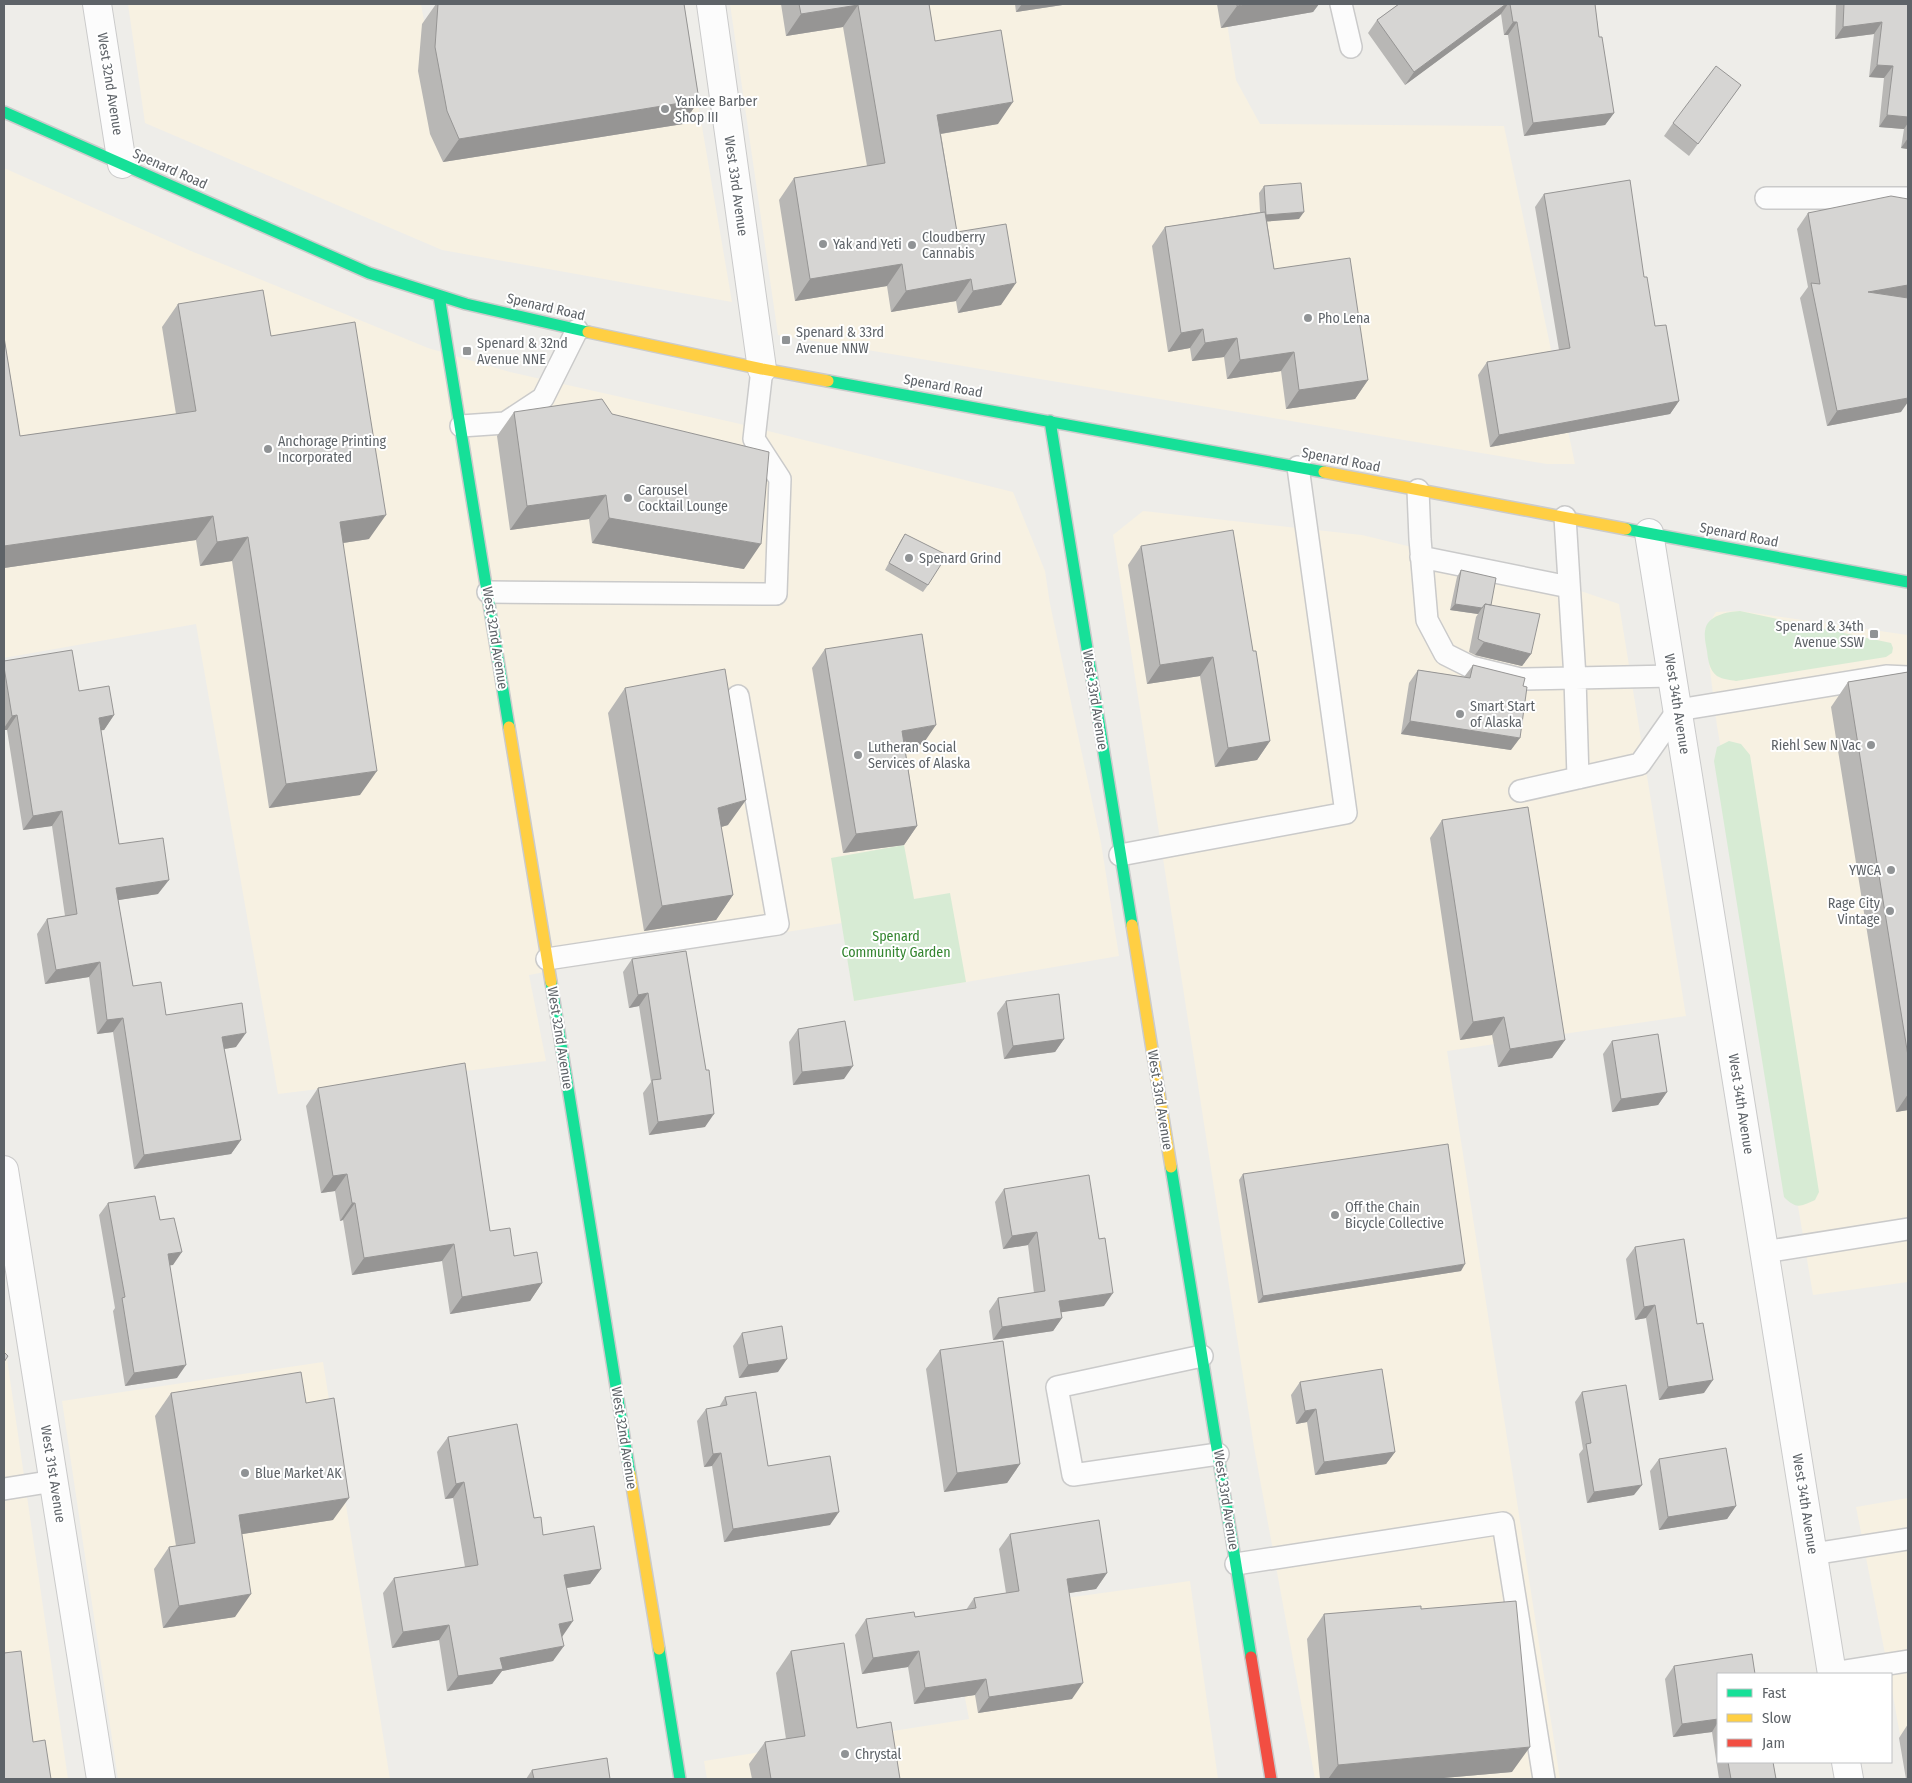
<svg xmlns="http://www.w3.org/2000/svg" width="1912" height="1783" font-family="'Fira Sans Condensed',sans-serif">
<rect width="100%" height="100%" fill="#eeede9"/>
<path fill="#f7f1e2" d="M128,4h293l3,17 257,-17 51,298 -290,-52 -297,-127z
M730,4h494l12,76 24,44 244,2 71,338h-28l-769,-129z
M4,168l187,83 237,97 82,24 226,51 277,69 32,79 5,33 51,239 18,113 -265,45 -12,-78 -259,42 -54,10 17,86 -268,33 -82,-470 -192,34z
M1143,511l219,24 186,45 71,24 67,412 -239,35 113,728h-245l-61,-332 -141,-912z
M1740,611l168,24v647l-95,13 -96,-569 -12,-96 11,-18z
M4,1338l64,441h-64z
M323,1362l67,417h-272l-56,-378z
M1908,1498v281l-17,-94v-11h-2l-33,-167z
M1190,1581l28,198h-511l-3,-18 265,-42 -20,-105z"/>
<path fill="#d7ebd4" d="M1740,611l151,32 2,5 -1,5 -6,4 -150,24c-6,-1 -14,-2 -19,-5 -8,-6 -9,-17 -10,-25 -1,-6 -3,-14 -2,-20 2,-16 22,-19 35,-20z
M1729,741l12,3 9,11 69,437 -4,8c-15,7 -19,9 -31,-3l-70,-436 3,-14z
M904,845l10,54 36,-6 16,89 -112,19 -23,-143z"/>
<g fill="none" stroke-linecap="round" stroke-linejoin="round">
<defs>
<path id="lane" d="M1341,4l10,43
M1766,198h142
M461,426l44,-3 38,-25 34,-68
M1418,490l2,49 7,81 18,34 26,13 49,12 55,-1 3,100
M1565,517l10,161 98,-2
M1421,557l148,30
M488,592l288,2 4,-115 -26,-40 8,-70
M1520,791l120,-27 38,-54 208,-34 22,1
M1120,855l226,-42 -48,-346
M547,959l231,-35 -40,-228
M1764,1252l144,-23
M1202,1356l-145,31 16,88 145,-21
M4,1489l50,-8
M1813,1554l95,-15
M1236,1564l267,-41 41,256
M1832,1673l76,-12"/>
<path id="street" d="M97,4l25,160
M711,4l51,365
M1649,533l183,1141
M4,1170l97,609
M1846,1762l3,17"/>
<path id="fast" d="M4,112l365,161 97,31 122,28
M439,296l70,431
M828,381l496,91
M1050,421l82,504
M1626,529l282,53
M551,982l79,492
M1171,1167l80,490
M659,1649l21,130"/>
<path id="slow" d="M588,332l174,37 66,12
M1324,472l302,57
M509,727l42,255
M1132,925l39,242
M630,1474l29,175"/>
<path id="jam" d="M1251,1657l20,122"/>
</defs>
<use href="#lane" stroke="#cacaca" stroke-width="24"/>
<use href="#street" stroke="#cacaca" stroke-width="30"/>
<use href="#fast" stroke="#cbcbcb" stroke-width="14"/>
<use href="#slow" stroke="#cbcbcb" stroke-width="14"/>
<use href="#jam" stroke="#cbcbcb" stroke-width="14"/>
<use href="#lane" stroke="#fcfcfc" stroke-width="21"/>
<use href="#street" stroke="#fcfcfc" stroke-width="28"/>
<use href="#fast" stroke="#16e098" stroke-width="11"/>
<use href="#slow" stroke="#ffcf43" stroke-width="11"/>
<use href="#jam" stroke="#f24e42" stroke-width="11"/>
</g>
<path fill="#b8b7b5" d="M436,4h248l15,96 -16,24 -240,38 -13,-28 -12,-63 4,-47z
M781,4h148l6,37 63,83 -57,10 16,98 44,73 -43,8 -2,-12 -65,11 -4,-26 -92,15 -16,-101 15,-22 73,-12 -24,-139 -57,9z
M1015,4h54l-53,8z
M1217,4h102l-6,8 -92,16z
M1399,4h196l4,33 15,76 -9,12 -81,11 -16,-101h-4l-3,-21 -96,71 -37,-52 9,-13z
M1836,4h72v145l-7,-1 3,-19 -25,-2 5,-49 -15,-1 5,-43 -39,5z
M1741,85l-52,71 -25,-20 9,-13z
M1264,186l35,33 -32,2 7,48 94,111 -13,19 -69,10 -5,-38 -54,8 -3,-22 -32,4 -2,-13 -22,4 -16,-106 13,-19 95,-15 -1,-19z
M1544,194l100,83 11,49 24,75 -9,13 -180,33 -12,-72 9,-13 72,-12 -24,-143z
M1908,199v99l-7,114 -74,14 -27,-128 8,-11 -11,-58 11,-16z
M178,304l93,32 98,203 -26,4 17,252 -91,13 -37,-247 -32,5 -4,-26 -192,28v-231l16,99 156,-22 -14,-87z
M514,412l98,2 132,155 -152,-26 -3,-24 -79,11 -13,-94z
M905,534l23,51 -5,7 -38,-22 16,-30z
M1141,546l112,105 17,90 -13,19 -42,7 -15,-91 -53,8 -19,-119z
M1461,570l30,35 40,49 -9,12 -47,-11 -6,-3 7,-35 2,-3 -28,-4 7,-33z
M825,649l98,95 -18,3 12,79 -13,19 -61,8 -31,-185z
M4,661l75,30 35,24 -10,15h-3l18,114 39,50 -40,6 15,86 33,29 70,32 -12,2 17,91 -10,14 -97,15 -21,-137 -16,2 -8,-57 -44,7 -8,-50 10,-15 18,-3 -13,-90 -29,4 -16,-100h-3z
M1473,665l38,85 -110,-16 8,-51 9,-13 46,7z
M1908,672v438l-12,2 -65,-405 17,-25z
M625,688l103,137 -7,2 12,68 -17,25 -72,11 -36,-218z
M1442,820l123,220 -13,18 -54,9 -6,-32 -32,5 -30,-202z
M686,951l19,176 -56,8 -6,-42 8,-11 -12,-76 -10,2 -6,-36 9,-13z
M1006,1001l58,38 -9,13 -51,7 -7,-46z
M798,1029l46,50 -51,6 -4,-43z
M1612,1041l55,51 -9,13 -46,7 -9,-58z
M318,1088l172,143 52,52 -12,18 -80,13 -8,-53 -90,14 -9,-55 -3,1 -5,-30 -14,2 -15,-87z
M1243,1174l218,97 -203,32 -19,-123z
M1004,1189l100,117 -43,6 1,6 -9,13 -60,9 -4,-29 9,-13 36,-5 -6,-48 -25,4 -8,-47z
M108,1203l52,17 13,45h-3l7,113 -52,8 -12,-75 2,-3 -16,-93z
M1635,1247l69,146 -45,7 -13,-82 -11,2 -9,-61z
M742,1333l36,39 -39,6 -6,-32z
M940,1350l80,114 -13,19 -63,9 -18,-123z
M1300,1382l95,70 -9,12 -71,11 -8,-53 -11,2 -5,-29z
M1582,1392l52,103 -47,8 -8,-49 4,-5 -8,-47z
M171,1393l135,10 27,117 -91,14 -7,83 -72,11 -9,-59 15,-22 7,-1 -21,-130z
M725,1397l43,69 62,59 -106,17 -12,-76 -8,1 -7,-46 9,-12 13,-2z
M448,1437l86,81 9,17 58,34 -11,15 -23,4 -5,49 -9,24 -51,10 -10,13 -45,7 -8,-51 -47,8 -9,-55 11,-15 71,-11 -12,-69 -8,1 -8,-47z
M1659,1459l77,47 -9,13 -68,11 -9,-59z
M1010,1534l97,39 -11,16 -27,4 3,106 -94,14 -3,-18 -61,9 -6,-37 -46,7 -7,-39 11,-16 49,-2 51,-7 8,-12 32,-5 -7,-44z
M1421,1609l91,163 -80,7h-112l-13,-140 17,-25z
M791,1651l66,77 43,51h-148l-3,-15 16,-22 21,-3 -10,-66z
M1674,1666l44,8v88h55l3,17h-57l-7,-47 -39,5 -8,-58z
M1908,1724v55h-2l-7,-41z
M532,1770l78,9h-84z"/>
<path fill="#969594" d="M1022,4h47l-53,8z
M1248,4h71l-6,8 -92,16 16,-22z
M1506,4h2l-7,10 -96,71 9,-13z
M858,5l-15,22 -57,9 15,-22z
M1513,22h4l-9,13h-4z
M1882,22l-8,12 -39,5 8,-12z
M1877,65l16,1 -9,12 -15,-1z
M699,100l-16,24 -240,38 16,-23z
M1013,102l-15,22 -76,13 15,-22z
M1614,113l-9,12 -81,11 9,-13z
M1887,115l21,2v6l-4,6 -25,-2z
M1908,138v11l-7,-1z
M1304,212l-5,7 -38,3 5,-7z
M902,264l-15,22 -92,15 15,-22z
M971,279l-15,22 -65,11 15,-21z
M1016,283l-15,22 -43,8 15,-22z
M1908,285v13l-40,-6z
M1203,329l-13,19 -22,4 13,-19z
M1237,338l-13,19 -32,4 13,-18z
M1294,352l-13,19 -54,8 13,-19z
M1368,380l-13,19 -69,10 13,-19z
M1908,398v4l-7,10 -74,14 10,-15z
M1679,401l-9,13 -180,33 9,-12z
M606,495l-17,24 -79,11 17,-24z
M386,515l-17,24 -46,7 17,-24z
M213,516l-17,24 -192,28v-22z
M609,518l152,26 -17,25 -152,-26z
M248,537l-16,24 -32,5 17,-24z
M1455,604l27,4 -4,6 -28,-4z
M1484,642l47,12 -9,12 -47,-11z
M1213,657l-13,19 -53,8 13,-19z
M17,715l-10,15h-3v-2l8,-12z
M114,715l-10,15 -15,2 10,-14z
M1410,721l110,17 -9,12 -110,-16z
M936,725l-13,19 -34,6 13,-19z
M1270,741l-13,19 -42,7 13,-19z
M377,771l-17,24 -91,13 17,-24z
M746,800l-18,25 -27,8 17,-25z
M62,811l-10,15 -29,4 10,-14z
M917,826l-13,19 -61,8 13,-19z
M169,880l-11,14 -52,8 10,-14z
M733,895l-17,25 -72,11 18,-25z
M100,962l-11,15 -44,7 11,-14z
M648,993l-9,13 -10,2 9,-13z
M1504,1017l-12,18 -32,5 13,-18z
M123,1018l-10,14 -16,2 10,-14z
M246,1033l-10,14 -24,4 10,-14z
M1064,1039l-9,13 -51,7 9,-13z
M1565,1040l-13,18 -54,9 12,-18z
M853,1066l-9,13 -51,6 9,-13z
M1667,1092l-9,13 -46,7 9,-13z
M1908,1094v16l-12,2z
M714,1114l-9,13 -56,8 9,-13z
M241,1140l-10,14 -97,15 10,-14z
M347,1174l-12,17 -14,2 12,-17z
M352,1203h3l-12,17 -3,1z
M1037,1232l-9,13 -25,4 9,-13z
M454,1244l-12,17 -90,14 12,-17z
M182,1252l-9,13 -14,2 9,-13z
M1465,1264l-4,7 -203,32 5,-7z
M542,1283l-12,18 -80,13 12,-17z
M1113,1293l-9,13 -54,8 9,-13z
M1655,1305l-9,13 -11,2 9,-13z
M1062,1318l-9,13 -60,9 9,-13z
M787,1359l-9,13 -39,6 9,-13z
M186,1365l-9,13 -52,8 9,-13z
M1713,1380l-9,13 -45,7 9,-13z
M1316,1409l-9,13 -11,2 9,-13z
M1395,1452l-9,12 -71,11 9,-13z
M721,1453l-9,13 -8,1 9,-13z
M1020,1464l-13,19 -63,9 13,-19z
M464,1482l-11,16 -8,1 11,-15z
M1642,1485l-8,10 -47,8 7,-11z
M349,1498l-16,22 -110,17 16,-22z
M1736,1506l-9,13 -68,11 9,-13z
M839,1512l-9,13 -106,17 9,-13z
M601,1569l-11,15 -36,6 10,-15z
M1107,1573l-11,16 -40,6 11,-16z
M251,1594l-16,23 -72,11 16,-22z
M573,1621l-11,16 -3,-13z
M449,1625l-10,15 -47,8 11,-16z
M564,1646l-11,15 -51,10 -10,13 -45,7 11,-15 42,-18z
M919,1651l-11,16 -46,7 11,-16z
M986,1679l-11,16 -61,9 11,-16z
M1083,1683l-11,16 -94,14 11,-16z
M1718,1719v3l-6,10 -39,5 9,-13z
M1530,1747l-18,25 -80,7h-104l10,-14z"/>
<path fill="#d6d5d3" stroke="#969594" d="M438,4h246l15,96 -240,39 -12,-28 -12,-64z
M799,4h130l6,37 66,-11 12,72 -76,13 20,117 49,-8 10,59 -43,8 -2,-12 -65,12 -4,-27 -92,15 -16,-101 91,-15 -27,-158 -57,9z
M1237,4h11l-11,2z
M1399,4h107l-92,68 -37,-52z
M1510,4h85l4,33h3l12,76 -81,10 -16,-101h-4z
M1844,4h64v113l-21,-2 6,-49 -16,-1 5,-43 -39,5z
M1716,66l25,19 -43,59 -25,-21z
M1630,180l14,97h3l8,49 11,-1 13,76 -180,34 -12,-73 83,-14 -26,-154z
M1301,183l3,29 -38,3 -2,-29z
M1891,196l17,3v86l-40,7 40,6v100l-71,13 -26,-128 9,1 -12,-71z
M1265,212l9,57 76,-11 18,122 -69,10 -5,-38 -54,8 -3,-22 -32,5 -2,-14 -22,4 -16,-106z
M263,290l8,46 84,-14 31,193 -46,7 37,249 -91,13 -38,-247 -31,5 -4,-26 -209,30v-209l16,99 176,-25 -18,-107z
M602,399l10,15 157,38 -8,92 -152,-26 -3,-23 -79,11 -13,-94z
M1233,530l20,121h3l14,90 -42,7 -15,-91 -53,8 -19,-119z
M905,534l42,21 -19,30 -39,-22z
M1461,570l35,8 -5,27 -6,-1 -3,4 -27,-4z
M1485,604l55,10 -9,40 -47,-12 -6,-3z
M922,634l14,91 -34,6 15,95 -61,8 -31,-185z
M72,650l7,41 30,-5 5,29 -15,3 20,126 44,-6 6,42 -53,8 17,98 28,-4 5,33 76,-12 4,30 -24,4 19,103 -97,15 -21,-137 -16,2 -7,-58 -44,8 -9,-51 30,-5 -15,-103 -29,5 -16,-101 -5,1 -8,-49v-6z
M1473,665l52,13 -2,8 4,1 -7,51 -110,-17 8,-51 52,8z
M725,669l21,131 -28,8 15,87 -71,11 -37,-218z
M1908,672v384l-60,-374z
M1528,807l37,233 -55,9 -6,-32 -31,5 -31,-202z
M686,951l20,119h3l5,44 -56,8 -6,-42 9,-1 -13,-86 -10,2 -6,-36z
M1059,994l5,45 -51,7 -7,-45z
M845,1021l8,45 -51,6 -4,-43z
M1658,1034l9,58 -46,7 -9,-58z
M465,1063l25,168 20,-3 4,28 23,-4 5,31 -80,14 -8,-53 -90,14 -9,-55h-3l-5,-29 -14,2 -15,-88z
M1448,1144l17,120 -202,32 -20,-122z
M1089,1175l10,64 6,-1 8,55 -54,8 3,17 -60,9 -4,-29 47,-7 -8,-59 -25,4 -8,-47z
M155,1196l5,24 14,-2 8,34 -14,2 18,111 -52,8 -12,-75 3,-1 -17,-94z
M1684,1239l13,85 6,-1 10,57 -45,7 -13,-82 -11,2 -9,-60z
M782,1326l5,33 -39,6 -6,-32z
M1003,1341l17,123 -63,9 -17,-123z
M4,1352l4,4 -4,6z
M1382,1369l13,83 -71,10 -8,-53 -11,2 -5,-29z
M301,1372l5,31 28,-5 15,100 -110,17 12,79 -72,12 -10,-59 26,-4 -24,-150z
M1626,1385l16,100 -48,7 -8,-48 5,-1 -9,-51z
M756,1392l12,74 62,-10 9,56 -106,17 -12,-76 -8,1 -7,-45 21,-4 -2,-8z
M517,1424l17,94 7,-1 2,18 51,-9 7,43 -37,6 9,46 -14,3 5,22 -64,12 3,11 -45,7 -9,-51 -46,7 -9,-54 84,-13 -14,-83 -8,2 -8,-47z
M1726,1448l10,58 -68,11 -9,-58z
M1099,1520l8,53 -40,6 16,104 -94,14 -3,-18 -61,9 -6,-37 -46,7 -7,-39 48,-7 1,5 61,-9 -2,-10 45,-7 -9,-57z
M1516,1601l14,146 -192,18 -14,-151 97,-8v3z
M844,1643l13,85 34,-6 9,57h-129l-6,-37 40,-6 -14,-85z
M21,1651l12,91 12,-2 6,39h-47v-126z
M1752,1654l3,20h-37v45l-36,5 -8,-58z
M607,1758l3,21h-76l-2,-9z
M1728,1762h45l3,17h-45z"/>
<g fill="#909395" stroke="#fff" stroke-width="2">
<circle cx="665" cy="109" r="5"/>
<circle cx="823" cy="244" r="5"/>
<circle cx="912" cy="245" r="5"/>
<circle cx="1308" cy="318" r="5"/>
<rect x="781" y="335" width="10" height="10" rx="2.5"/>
<rect x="462" y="346" width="10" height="10" rx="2.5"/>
<circle cx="268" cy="449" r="5"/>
<circle cx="628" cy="498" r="5"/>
<circle cx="909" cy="558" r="5"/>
<rect x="1869" y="629" width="10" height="10" rx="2.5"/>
<circle cx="1460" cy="714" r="5"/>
<circle cx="1871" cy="745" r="5"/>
<circle cx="858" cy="755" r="5"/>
<circle cx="1891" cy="870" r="5"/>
<circle cx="1890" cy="911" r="5"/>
<circle cx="1335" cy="1215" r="5"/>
<circle cx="245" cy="1473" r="5"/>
<circle cx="845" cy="1754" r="5"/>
</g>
<g text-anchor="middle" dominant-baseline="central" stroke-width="4" stroke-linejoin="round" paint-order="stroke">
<g font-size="14" fill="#5e6368" stroke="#fff">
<text transform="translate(110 84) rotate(81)">West 32nd Avenue</text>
<text transform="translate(170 169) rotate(24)">Spenard Road</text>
<text transform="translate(736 186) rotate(82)">West 33rd Avenue</text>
<text transform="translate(546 307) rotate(13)">Spenard Road</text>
<text transform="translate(943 386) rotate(10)">Spenard Road</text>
<text transform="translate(1341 460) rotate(11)">Spenard Road</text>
<text transform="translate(1739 535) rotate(11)">Spenard Road</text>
<text transform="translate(495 638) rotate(81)">West 32nd Avenue</text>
<text transform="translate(1095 700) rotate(81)">West 33rd Avenue</text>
<text transform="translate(1677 704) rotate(81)">West 34th Avenue</text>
<text transform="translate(560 1038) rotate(81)">West 32nd Avenue</text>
<text transform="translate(1160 1100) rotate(81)">West 33rd Avenue</text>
<text transform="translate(1741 1104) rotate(81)">West 34th Avenue</text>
<text transform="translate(624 1438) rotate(81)">West 32nd Avenue</text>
<text transform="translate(53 1474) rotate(81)">West 31st Avenue</text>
<text transform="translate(1226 1500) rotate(81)">West 33rd Avenue</text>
<text transform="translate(1805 1504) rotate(81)">West 34th Avenue</text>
</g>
<g font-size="14" fill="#5e6368" stroke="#fff" text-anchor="start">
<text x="675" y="101">Yankee Barber<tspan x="675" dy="16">Shop III</tspan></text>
<text x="922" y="237">Cloudberry<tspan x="922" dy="16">Cannabis</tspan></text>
<text x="833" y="244">Yak and Yeti</text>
<text x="1318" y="318">Pho Lena</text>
<text x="796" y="332">Spenard &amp; 33rd<tspan x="796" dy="16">Avenue NNW</tspan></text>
<text x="477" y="343">Spenard &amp; 32nd<tspan x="477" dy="16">Avenue NNE</tspan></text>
<text x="278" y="441">Anchorage Printing<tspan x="278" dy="16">Incorporated</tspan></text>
<text x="638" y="490">Carousel<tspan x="638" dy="16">Cocktail Lounge</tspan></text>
<text x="919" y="558">Spenard Grind</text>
<text x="1864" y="626" text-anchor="end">Spenard &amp; 34th<tspan x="1864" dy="16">Avenue SSW</tspan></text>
<text x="1470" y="706">Smart Start<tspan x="1470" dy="16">of Alaska</tspan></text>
<text x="1861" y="745" text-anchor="end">Riehl Sew N Vac</text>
<text x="868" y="747">Lutheran Social<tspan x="868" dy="16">Services of Alaska</tspan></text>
<text x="1881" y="870" text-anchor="end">YWCA</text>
<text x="1880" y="903" text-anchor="end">Rage City<tspan x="1880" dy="16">Vintage</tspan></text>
<text x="1345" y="1207">Off the Chain<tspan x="1345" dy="16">Bicycle Collective</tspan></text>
<text x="255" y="1473">Blue Market AK</text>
<text x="855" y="1754">Chrystal</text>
</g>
<g font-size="14" fill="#33852f" stroke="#fff">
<text x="896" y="936">Spenard<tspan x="896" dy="16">Community Garden</tspan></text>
</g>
</g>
<rect width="1912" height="1783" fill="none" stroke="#5e6368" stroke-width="10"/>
<rect x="1717" y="1673" width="175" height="90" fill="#ffffff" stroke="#bfc1c3"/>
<rect x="1727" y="1689" width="25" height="8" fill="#16e098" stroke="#bfc1c3"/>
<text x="1762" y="1698" font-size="15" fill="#5e6368">Fast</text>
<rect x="1727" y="1714" width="25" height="8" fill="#ffcf43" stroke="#bfc1c3"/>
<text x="1762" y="1723" font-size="15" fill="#5e6368">Slow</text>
<rect x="1727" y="1739" width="25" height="8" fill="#f24e42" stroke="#bfc1c3"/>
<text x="1762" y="1748" font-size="15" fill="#5e6368">Jam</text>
</svg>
